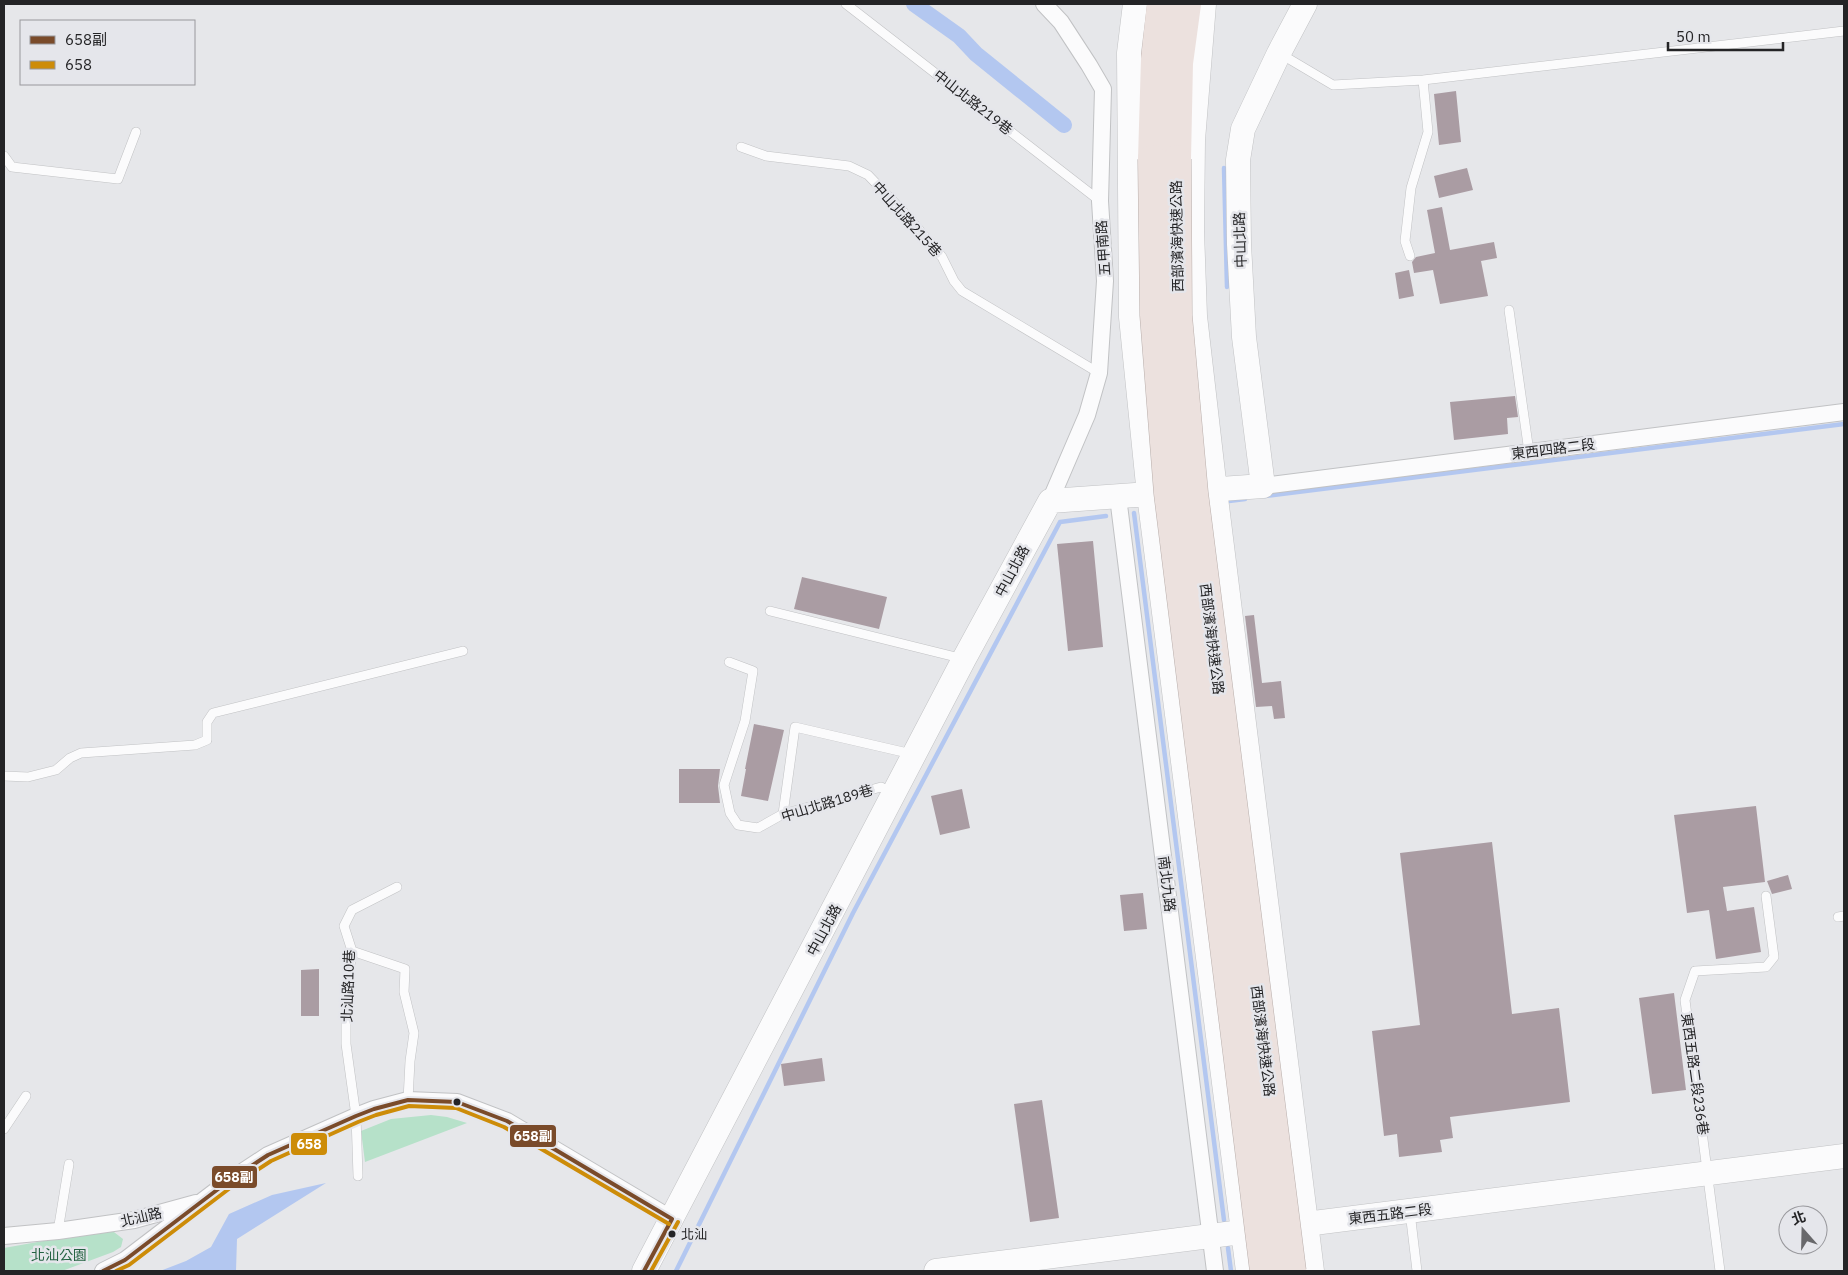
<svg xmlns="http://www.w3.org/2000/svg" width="1848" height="1275" font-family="'IBM Plex Sans','Noto Sans TC',sans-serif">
<rect width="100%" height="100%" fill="#e6e7ea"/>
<path fill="#b6e1c9" d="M431,1115l16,2 20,6 -102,39 -4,-31 30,-12z
M110,1229l13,10 -2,8 -8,5 -51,19h-58v-23z"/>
<path fill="#b3c7f0" d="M326,1183l-89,56 -1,32h-76l26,-10 25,-14 18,-33 43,-19z"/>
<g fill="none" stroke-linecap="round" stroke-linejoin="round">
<path stroke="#b3c7f0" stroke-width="4.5" d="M1224,168l3,119
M1265,496l579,-72
M1229,501l16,-2
M1134,513l90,707
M1228,1248l3,23
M676,1271l177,-358 207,-391 46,-6"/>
<path stroke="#b3c7f0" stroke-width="16" d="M914,4l45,32 17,18 88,71"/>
</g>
<path fill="#aa9ca3" d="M1456,91l5,51 -22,3 -5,-51z
M1467,168l6,22 -34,8 -5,-22z
M1442,207l8,43 44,-8 3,16 -16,3 7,35 -48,8 -7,-34 -19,3 -2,-11 4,-5 19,-4 -8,-43z
M1409,270l5,26 -15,3 -4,-26z
M1515,396l3,21 -11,1 1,16 -54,6 -4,-38z
M1093,541l10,106 -35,4 -11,-107z
M802,577l85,20 -8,32 -85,-20z
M1254,615l8,68 19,-2 4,37 -11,1 -2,-13 -16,1 -11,-91z
M754,724l30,6 -16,71 -27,-5 5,-27h-1z
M679,769h41l-2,17 2,17h-41z
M962,789l8,39 -30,7 -9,-39z
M1756,806l9,76 -42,5 4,24 27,-4 7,45 -45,7 -7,-49 -22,3 -13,-98z
M1492,842l20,172 47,-6 11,94 -120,15 3,21 -13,2 2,12 -43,5 -2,-23 -13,2 -12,-105 48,-6 -20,-172z
M1788,875l4,14 -20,5 -5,-13z
M1143,893l4,36 -23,2 -4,-36z
M319,969v47h-18v-46z
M1674,993l12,97 -34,4 -13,-96z
M822,1058l3,23 -41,5 -3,-22z
M1042,1100l17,118 -29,4 -16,-118z"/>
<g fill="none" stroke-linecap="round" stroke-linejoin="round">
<defs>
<path id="lane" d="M846,4l254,197
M1279,53l54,32 90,-5 421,-49
M741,147l25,9 83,10 19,9 42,44 32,38 12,24 8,10 137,82
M4,156l8,11 106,12 18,-47
M1410,256l-5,-15 6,-53 17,-56 -5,-52
M1509,310l20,142
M770,611l194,48
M729,662l24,9 -8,50 -21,64 6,28 8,12 20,3 25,-14 98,-27 11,6
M4,776l24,1 28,-7 14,-12 11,-5 114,-8 12,-5v-18l6,-9 250,-62
M783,814l12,-87 117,27
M1838,917l6,-1
M352,951l53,18 -1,23 10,41 -4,28 -2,39
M4,1129l22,-33
M358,1176l-2,-60 -10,-72v-47l6,-46 -8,-25 8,-16 45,-23
M1410,1212l7,59
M58,1231l11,-67
M1720,1271l-35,-271 10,-29 71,-4 8,-10 -8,-61"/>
<path id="street" d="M1044,4l17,18 28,43 14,24 -3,112 5,80 -6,92 -12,42 -37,86
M1263,486l581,-74
M1118,497l97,774
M4,1236l54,-5 76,-11 62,-17
M103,1271l22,-11 17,-13 88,-67 38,-25 88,-39 18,-7 34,-9 49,2 50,19 165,98"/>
<path id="secondary" d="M1135,4l-6,49 2,264 18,178 99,776
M1204,4l-11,136 -1,91 3,85 20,174 97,781
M1290,1226l554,-70
M644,1271l320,-612 86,-158 213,-15 -19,-149 -5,-93 -1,-84 5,-31 36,-76 26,-49
M936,1271l321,-41"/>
<path id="highway" d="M1152,159l3,-100 6,-55
M1177,159l2,-96 8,-59"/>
</defs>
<use href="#lane" stroke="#c1c2c4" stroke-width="10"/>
<use href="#street" stroke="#c1c2c4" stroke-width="18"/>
<use href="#secondary" stroke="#c1c2c4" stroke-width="25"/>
<use href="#highway" stroke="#b9afac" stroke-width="29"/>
<use href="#lane" stroke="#fbfbfc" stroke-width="9"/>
<use href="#street" stroke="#fbfbfc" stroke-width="16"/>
<use href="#secondary" stroke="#fbfbfc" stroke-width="24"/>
<use href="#highway" stroke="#ece1de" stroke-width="28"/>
<defs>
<path id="highway-bridge" d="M1152,159l2,156 14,178 96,778
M1177,159l1,157 16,177 98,778"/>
</defs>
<use href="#highway-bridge" stroke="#b9afac" stroke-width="29" stroke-linecap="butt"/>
<use href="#highway-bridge" stroke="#ece1de" stroke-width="28"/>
<defs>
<path id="bus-1" d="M103,1271l22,-11 105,-80 38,-25 88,-39 18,-7 34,-9 49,2 50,19 165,98
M644,1271l28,-52"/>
<path id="bus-2" d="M116,1271l13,-6 105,-80 37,-24 87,-39 18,-7 33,-9 47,2 48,19 165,97
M651,1271l27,-49"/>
</defs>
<use href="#bus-1" stroke="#e5e6eb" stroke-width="8"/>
<use href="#bus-2" stroke="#e5e6eb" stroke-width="8"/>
<use href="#bus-1" stroke="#7a4b2a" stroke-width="4"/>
<use href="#bus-2" stroke="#cd8c08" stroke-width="4"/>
</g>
<g fill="#242426" stroke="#e5e6eb" stroke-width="2">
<circle cx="457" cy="1102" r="4.5"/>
<circle cx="672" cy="1234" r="4.5"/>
</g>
<g text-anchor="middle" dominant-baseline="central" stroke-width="5" stroke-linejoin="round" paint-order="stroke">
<g font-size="13" fill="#242426" stroke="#e5e6eb" text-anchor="start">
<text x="681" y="1234">北汕</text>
</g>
<g font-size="14" fill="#242426" stroke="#e5e6eb">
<text transform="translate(973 102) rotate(38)">中山北路219巷</text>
<text transform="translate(907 219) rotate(48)">中山北路215巷</text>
<text transform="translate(1177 236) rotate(-91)">西部濱海快速公路</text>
<text transform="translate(1240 240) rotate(-92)">中山北路</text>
<text transform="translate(1103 248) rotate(-94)">五甲南路</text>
<text transform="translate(1553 449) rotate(-7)">東西四路二段</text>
<text transform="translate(1012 571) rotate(-62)">中山北路</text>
<text transform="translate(1212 639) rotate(83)">西部濱海快速公路</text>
<text transform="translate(827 803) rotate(-17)">中山北路189巷</text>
<text transform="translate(1167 884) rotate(83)">南北九路</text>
<text transform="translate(824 930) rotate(-62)">中山北路</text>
<text transform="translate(348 986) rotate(-88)">北汕路10巷</text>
<text transform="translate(1263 1041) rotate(83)">西部濱海快速公路</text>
<text transform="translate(1695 1074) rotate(82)">東西五路二段236巷</text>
<text transform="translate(1390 1214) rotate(-7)">東西五路二段</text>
<text transform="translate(141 1217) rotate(-13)">北汕路</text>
</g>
<g font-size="14" fill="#256343" stroke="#e5e6eb">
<text x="59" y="1255">北汕公園</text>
</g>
</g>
<g stroke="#e5e6eb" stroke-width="2">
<rect x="509" y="1124" width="48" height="24" rx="5" fill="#7a4b2a"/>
<rect x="290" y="1132" width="38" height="24" rx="5" fill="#cd8c08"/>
<rect x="211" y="1165" width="47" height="24" rx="5" fill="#7a4b2a"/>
</g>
<g font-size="14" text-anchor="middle" font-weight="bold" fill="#fff">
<text x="533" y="1141">658副</text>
<text x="309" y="1149">658</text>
<text x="234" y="1182">658副</text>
</g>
<rect width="1848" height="1275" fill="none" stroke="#242426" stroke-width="10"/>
<rect x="20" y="20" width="175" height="65" fill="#e5e6eb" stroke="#98989c"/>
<rect x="30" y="36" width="25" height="8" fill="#7a4b2a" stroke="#98989c"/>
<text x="65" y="45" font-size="15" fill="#242426">658副</text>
<rect x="30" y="61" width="25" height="8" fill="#cd8c08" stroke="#98989c"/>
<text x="65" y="70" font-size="15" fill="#242426">658</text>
<g transform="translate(1803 1230) rotate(340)"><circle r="24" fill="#e5e6eb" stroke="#98989c"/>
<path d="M0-4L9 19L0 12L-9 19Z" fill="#68686b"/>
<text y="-8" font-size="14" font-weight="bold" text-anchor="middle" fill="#242426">北</text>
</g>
<path d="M1668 42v8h115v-8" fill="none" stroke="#242426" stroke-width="2.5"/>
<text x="1676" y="42" font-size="15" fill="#242426" stroke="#e5e6eb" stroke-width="4" paint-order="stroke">50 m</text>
</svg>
